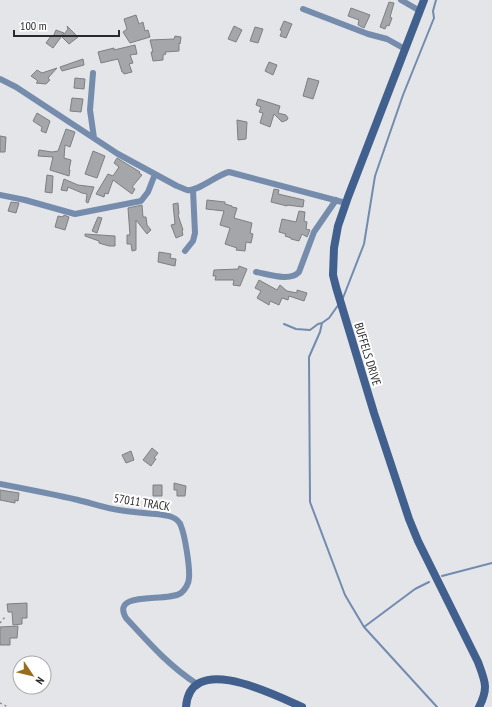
<svg xmlns="http://www.w3.org/2000/svg" width="492" height="707" font-family="'PT Sans Narrow',sans-serif">
<rect width="100%" height="100%" fill="#e3e5e9"/>
<g fill="none" stroke-linecap="round" stroke-linejoin="round">
<path stroke="#738baf" stroke-width="2" d="M343,298l21,-54 11,-68 28,-81 31,-77 -1,-7 3,-11
M339,304l-10,14 -7,5 -2,9 -11,25 1,145 35,93 19,32 73,80
M284,324l12,5 14,1 8,-6 4,-1
M442,576l50,-13
M364,627l51,-38 14,-7"/>
</g>
<path fill="#a4a6a9" stroke="#7d7f82" d="M389,2l5,1 -4,14 2,1 -3,8 -2,-1 -2,4 -5,-2z
M351,8l19,7 -6,13 -6,-3 1,-5 -11,-4z
M136,15l3,9 4,-2 2,9 3,-1 2,7 -20,6 -7,-11 4,-3 -3,-10z
M284,21l8,3 -6,14 -6,-2 2,-5 -2,-1z
M67,26l11,11 -9,7 -7,-7 6,-8z
M234,26l8,4 -6,12 -8,-3z
M255,27l8,2 -5,14 -8,-2z
M56,30l8,3 -11,15 -7,-5 5,-7 2,1z
M175,36l6,1 -1,7 -1,-1v8l-14,1 1,2 -3,1v5l-10,1 -2,-9h2l-3,-12 24,-1z
M135,45l2,9 -7,1 3,8 -4,1 3,8 -8,2 -1,-2h-1l-4,-13 -17,4 -3,-11 16,-4v2z
M83,59l1,6 -22,6 -2,-4z
M269,62l8,3 -4,10 -8,-4z
M57,68l-9,10 2,2 -4,4 -10,-1 2,-2 -7,-5 6,-6 5,3z
M75,78l10,1 -1,10 -10,-1z
M308,78l11,3 -6,18 -10,-3z
M72,98l11,1 -2,13 -11,-1z
M258,99l22,7 -2,7 8,2 2,3 -1,2 -5,2 -8,-8 -4,13 -10,-4 3,-10 -4,-1 2,-5 -5,-2z
M37,113l13,8 -4,12 -5,-2 1,-4 -9,-6z
M237,120l10,2 -1,17 -8,1z
M66,129l9,3 -5,15 -5,-2 -1,13 7,2 -2,10h1l-1,6 -19,-6 3,-13 -15,-1 1,-6 13,2 6,-1z
M0,136l6,1 -1,15h-5z
M93,151l12,5 -8,22 -12,-4z
M117,158l23,14 -1,1 3,2 -10,12 3,2 -3,5 -19,-14 -5,14 -3,-1 -1,4 -8,-3 12,-20 5,2 6,-9 -5,-4z
M47,175l6,1 -1,17 -7,-1z
M64,179l14,6 16,2 -6,16 -2,-1 1,-8 -5,-1 -14,-6 -1,4 -6,-1z
M274,189l5,1 -1,4 26,6 -1,7 -16,-2v1l-16,-4z
M207,200l18,2v2l7,2v1l5,1 -3,10 18,5 -2,10 3,1 -2,9 -5,-1 -1,9 -9,-1 1,-2 -12,-4 5,-16 -10,-3 4,-14 -18,-2z
M11,202l8,1 -3,10 -8,-2z
M178,203l1,11 -1,1 5,15 -1,1 1,4 -7,3 -5,-13 4,-1 -2,-20z
M142,205l1,12h3l1,8 4,5 -4,4 -11,-14v30l-4,1 -1,-7h-4v-9h3l-2,-27z
M299,211l6,1 -1,9 3,1 -1,7 4,1 -3,7 -5,-3 -3,7 -8,-2v-1l-6,-2 1,-2 -7,-2 3,-13 14,3z
M64,215l5,2 -4,13 -10,-3 3,-11 5,1z
M98,217l4,1 -5,15 -5,-2z
M85,234l30,2v10h-6l-10,-3v-2l-14,-5z
M159,252l12,2 -1,4 6,1 -1,7 -17,-4z
M239,266l8,3 -7,17 -7,-1 1,-5h-19l1,-4h-3l1,-6 24,-1z
M259,280l18,10 3,-5 7,6 10,2v-3l10,3 -3,8 -15,-5 -1,4 -6,-2 -3,7 -9,-4 -1,4 -12,-7 4,-7 -6,-3z
M152,448l6,5 -4,5 2,1 -5,7 -8,-6z
M131,451l3,9 -8,3 -4,-8z
M174,483l12,3 -1,10h-8v-6h-3z
M153,485h9v11h-9z
M0,490l19,3 -1,8 -3,-1v3l-15,-3z
M27,603v15h-5v6l-9,1 -1,-13h-4l-1,-8z
M18,626l-1,12h-7v7h-10v-18z"/>
<g fill="none" stroke-linecap="round" stroke-linejoin="round">
<path stroke="#898b8d" stroke-width="1.5" stroke-dasharray="2 3" stroke-linecap="butt" d="M0,623l5,-6
M0,703l8,4"/>
<path stroke="#768cac" stroke-width="6" d="M401,0l19,11
M303,9l65,25 19,5 18,10
M93,73l-3,37 4,28
M0,79l16,8 102,67 59,32c3,1 7,3 10,4 11,2 29,-15 42,-18l117,31
M0,195l25,5 50,14 66,-13 7,-9 7,-18
M185,251l8,-10 2,-8 -2,-43
M256,272c12,2 34,10 43,0l15,-40 22,-32
M0,484c26,5 52,10 78,16 13,3 27,8 41,10 12,2 24,3 36,4 10,1 23,2 26,12 4,10 9,41 8,52 0,5 -4,12 -8,15 -14,10 -71,-3 -55,25 22,24 43,48 71,66"/>
<path stroke="#42608e" stroke-width="8" d="M424,0l-76,197 -10,29 -4,22 -1,27 3,12 38,126 35,106 9,22 60,121c7,19 11,26 1,45
M186,707c4,-56 89,-12 116,0"/>
</g>
<g text-anchor="middle" dominant-baseline="central" stroke-width="4" stroke-linejoin="round" paint-order="stroke">
<g font-size="12" fill="#292a2b" stroke="#fff">
<text transform="translate(368 354) rotate(73)">BUFFELS DRIVE</text>
<text transform="translate(142 502) rotate(9)">57011 TRACK</text>
</g>
</g>
<g transform="translate(32 675) rotate(125)"><circle r="19" fill="#ffffff" stroke="#a9aaaa"/>
<path d="M0-3L7 15L0 10L-7 15Z" fill="#996d1b"/>
<text y="-6" font-size="11" font-weight="bold" text-anchor="middle" fill="#292a2b">N</text>
</g>
<path d="M14 30v6h105v-6" fill="none" stroke="#292a2b" stroke-width="2"/>
<text x="20" y="30" font-size="12" fill="#292a2b" stroke="#ffffff" stroke-width="3" paint-order="stroke">100 m</text>
</svg>
